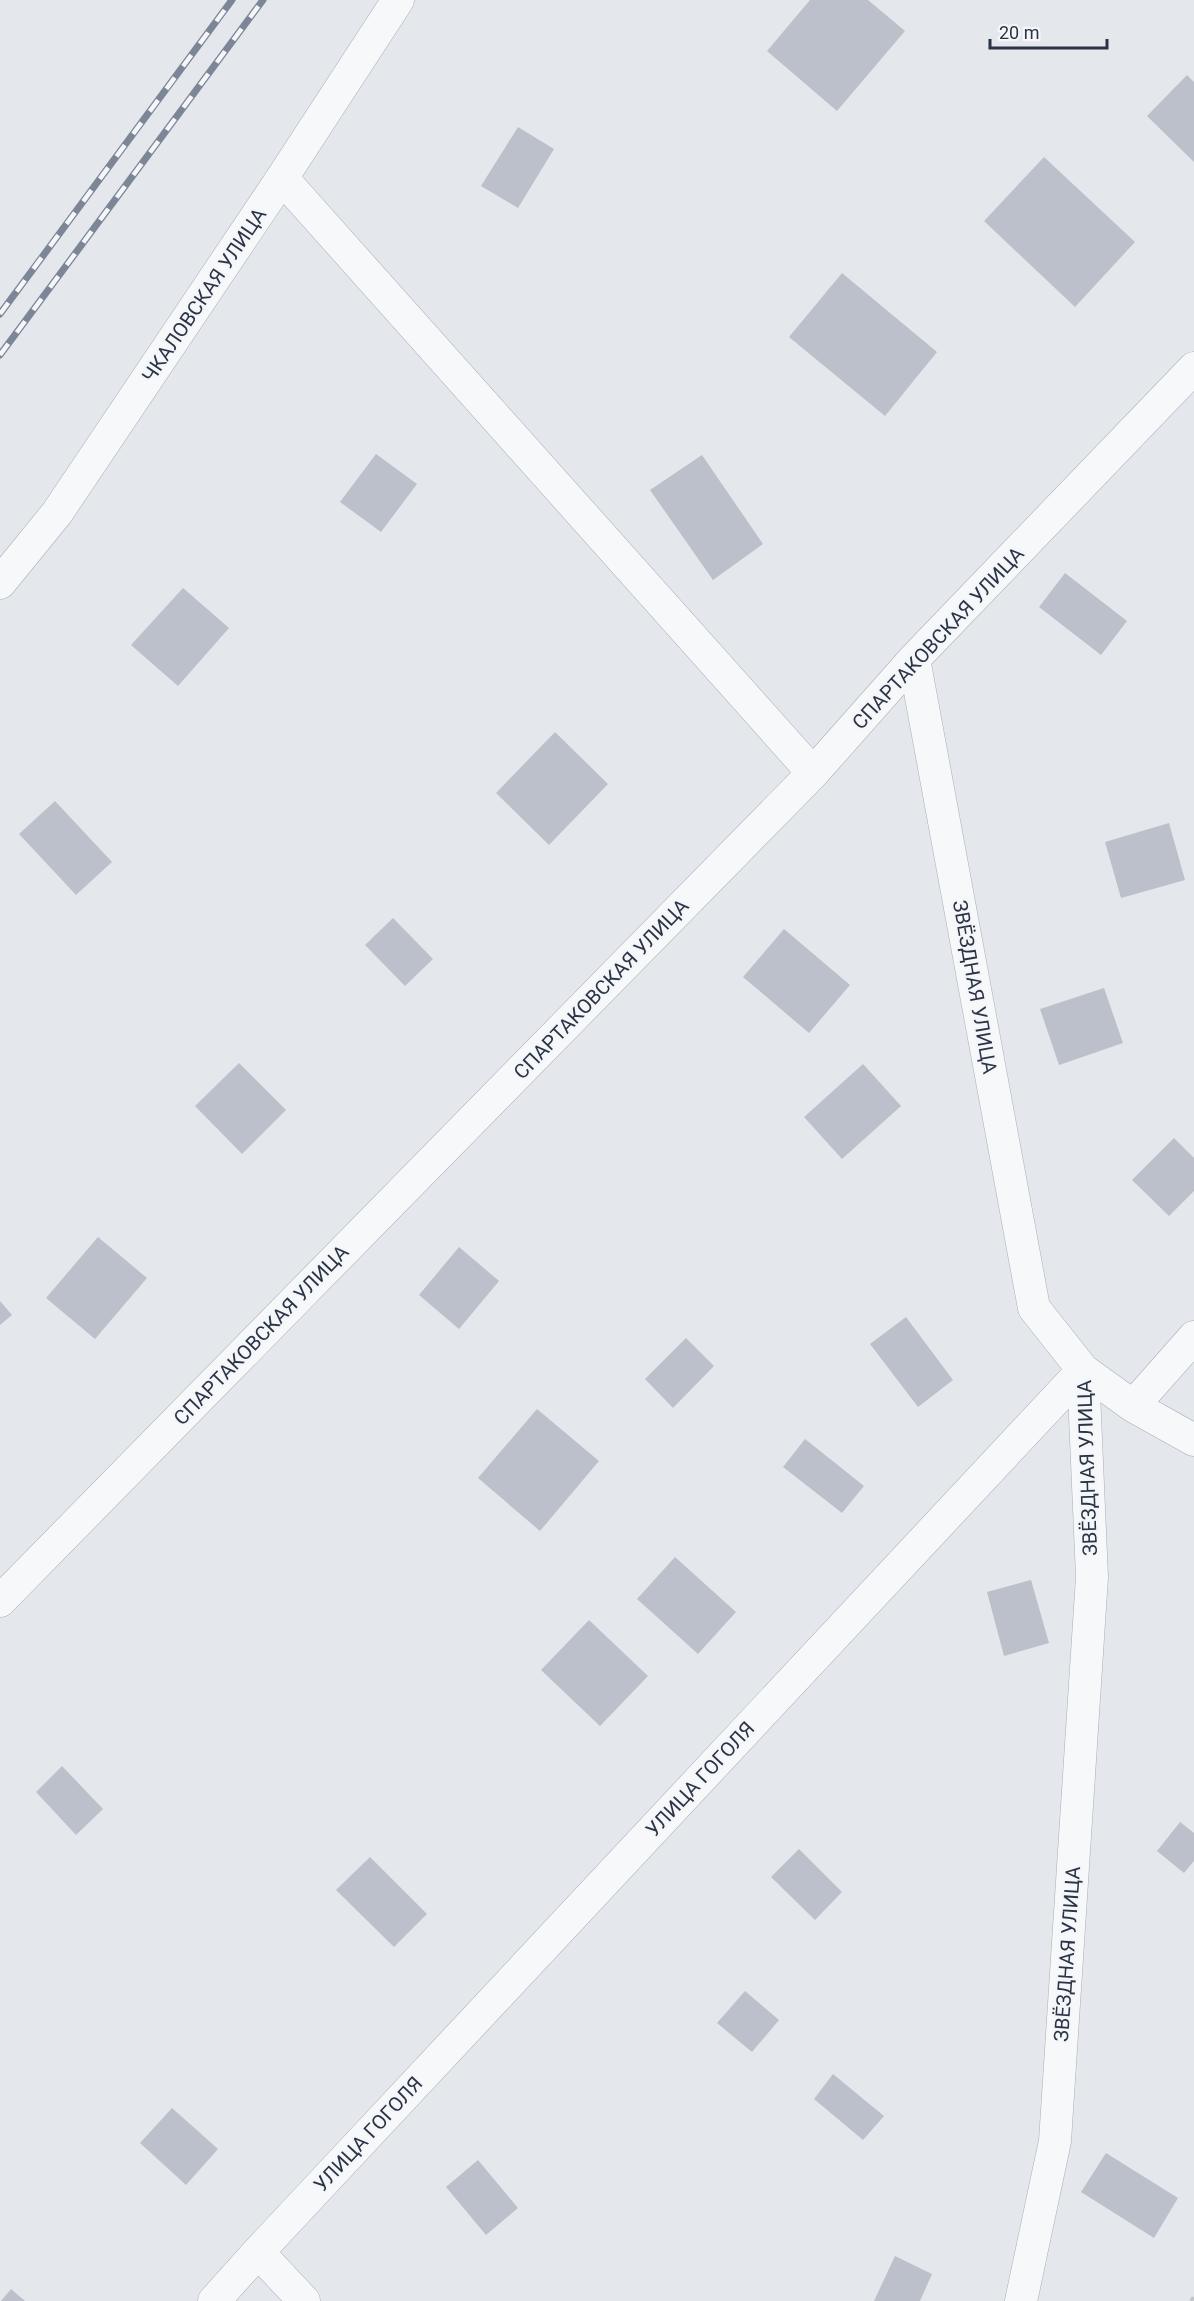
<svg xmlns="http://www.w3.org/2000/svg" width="1194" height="2301" font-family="Roboto,sans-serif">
<rect width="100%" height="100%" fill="#e4e7ec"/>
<path fill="#bbc0ca" d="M810,0h58l37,31 -68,80 -70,-60z
M1187,75l7,7v80l-47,-46z
M518,127l36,22 -36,59 -37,-22z
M1044,157l91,85 -60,65 -91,-86z
M842,273l95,79 -52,64 -96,-79z
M376,454l41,30 -36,48 -41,-30z
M702,455l61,89 -50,36 -63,-90z
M1065,573l62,48 -26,34 -62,-48z
M183,588l46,40 -51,58 -47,-41z
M555,732l53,52 -59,61 -53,-52z
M55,801l57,61 -36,33 -57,-61z
M1169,823l16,57 -64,18 -16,-56z
M393,918l40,41 -28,27 -40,-41z
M784,929l66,56 -41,48 -66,-56z
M1104,988l19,55 -64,22 -19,-56z
M239,1063l47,47 -44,44 -47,-48z
M863,1064l38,42 -59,53 -38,-42z
M1174,1138l20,20v33l-25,25 -37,-36z
M98,1237l49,41 -52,61 -49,-41z
M459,1247l40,34 -40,48 -40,-34z
M0,1301l12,14 -12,10z
M906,1317l47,63 -35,27 -48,-63z
M686,1338l28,28 -41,42 -28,-29z
M537,1409l62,52 -59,70 -62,-53z
M805,1439l59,47 -22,27 -59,-46z
M675,1557l61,55 -38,42 -61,-55z
M1031,1580l18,63 -45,13 -17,-64z
M589,1620l59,56 -48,50 -59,-56z
M62,1766l41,43 -27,26 -40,-43z
M1180,1822l14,11v28l-10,12 -27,-22z
M799,1849l43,43 -27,28 -44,-43z
M370,1857l57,57 -33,33 -58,-57z
M745,1991l34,29 -27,32 -35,-29z
M833,2074l51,42 -21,24 -49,-41z
M172,2108l46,41 -32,36 -46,-42z
M1106,2153l72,45 -24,40 -73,-46z
M478,2160l40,48 -32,27 -40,-48z
M895,2256l37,18 -12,27h-46z
M11,2289l14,12h-24z"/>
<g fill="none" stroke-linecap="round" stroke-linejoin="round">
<defs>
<path id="minor" d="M282,178l531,595
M0,583l57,-70 225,-335 116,-178
M914,659l120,649 49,62 9,207 -37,564 -34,160
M1133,1406l61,34
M0,1601l813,-828 101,-114 280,-291
M258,2252l46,49
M214,2301l44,-49 825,-882 50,36 61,-69"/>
</defs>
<use href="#minor" stroke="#a9aeb7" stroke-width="33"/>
<path stroke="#c2c5cb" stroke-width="4" stroke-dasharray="4.5 4.5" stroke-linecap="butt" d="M1191,2301l3,-4"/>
<use href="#minor" stroke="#f7f8fa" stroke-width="32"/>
<defs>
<path id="rail" d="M0,314l232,-314
M0,355l263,-355"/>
</defs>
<use href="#rail" stroke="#7d8696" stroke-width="7"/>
<use href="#rail" stroke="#f4f6f9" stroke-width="4.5" stroke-dasharray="14" stroke-linecap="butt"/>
</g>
<g text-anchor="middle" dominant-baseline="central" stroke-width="5" stroke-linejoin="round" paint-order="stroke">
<g font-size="20" fill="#2b3445" stroke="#f4f6f9">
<text transform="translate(204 295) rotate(-56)">ЧКАЛОВСКАЯ УЛИЦА</text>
<text transform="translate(938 638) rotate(-47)">СПАРТАКОВСКАЯ УЛИЦА</text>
<text transform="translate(975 987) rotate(80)">ЗВЁЗДНАЯ УЛИЦА</text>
<text transform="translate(601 989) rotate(-46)">СПАРТАКОВСКАЯ УЛИЦА</text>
<text transform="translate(261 1335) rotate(-46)">СПАРТАКОВСКАЯ УЛИЦА</text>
<text transform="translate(1087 1468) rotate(-92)">ЗВЁЗДНАЯ УЛИЦА</text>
<text transform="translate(700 1779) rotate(-47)">УЛИЦА ГОГОЛЯ</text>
<text transform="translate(1067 1954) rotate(-86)">ЗВЁЗДНАЯ УЛИЦА</text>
<text transform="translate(368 2134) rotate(-47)">УЛИЦА ГОГОЛЯ</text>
</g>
</g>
<path d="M990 39v9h117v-9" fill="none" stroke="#2b3445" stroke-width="3"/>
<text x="999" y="39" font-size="18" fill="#2b3445" stroke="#f4f6f9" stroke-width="4.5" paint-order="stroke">20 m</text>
</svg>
